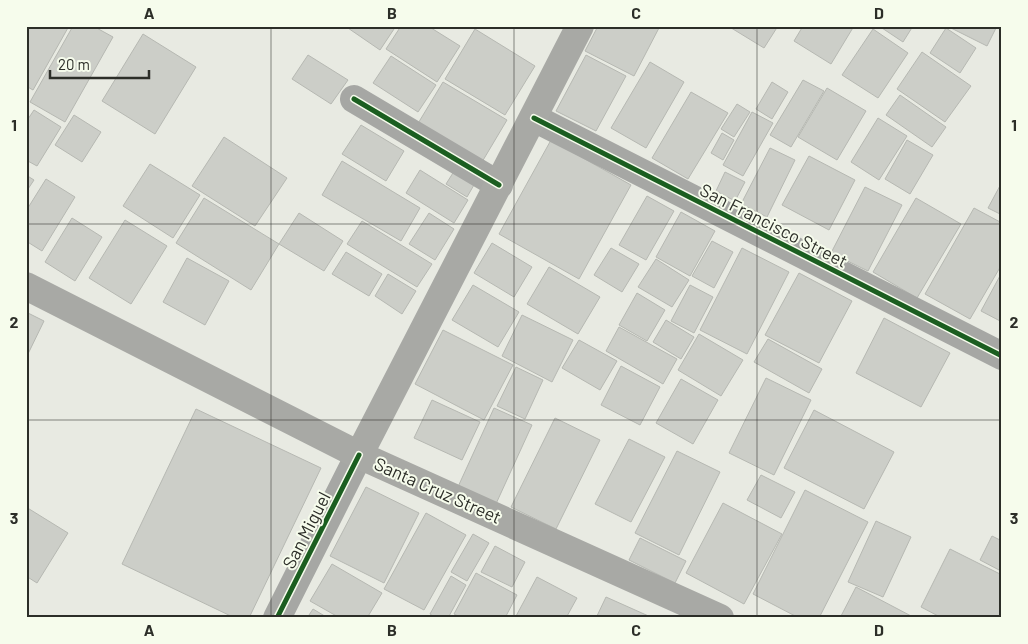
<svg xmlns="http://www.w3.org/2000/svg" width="1028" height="644" font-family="Barlow,sans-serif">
<rect width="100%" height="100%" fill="#e8eae2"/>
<path fill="#cccec8" stroke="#b6b8b2" d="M26,26h43l-36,64 -7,-4z
M73,26h20l20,11 -48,85 -35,-20z
M345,26h51l-16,24z
M401,26h27l32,20 -23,36 -51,-33z
M598,26h62l-26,50 -49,-25z
M728,26h50l-14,22z
M803,26h51l-23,38 -37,-23z
M879,26h34l-10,16z
M947,26h50l-10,20z
M946,28l30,20 -16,25 -30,-20z
M475,29l60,37 -30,49 -60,-36z
M873,29l35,24 -30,45 -36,-23z
M143,34l53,33 -41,67 -53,-33z
M922,52l49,34 -26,36 -48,-33z
M308,55l40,25 -17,24 -39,-25z
M586,55l40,21 -30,55 -40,-20z
M391,56l45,29 -18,27 -45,-29z
M650,62l34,20 -38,66 -35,-20z
M803,80l21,11 -33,56 -21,-12z
M443,82l64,38 -28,47 -65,-37z
M772,82l16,10 -16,27 -16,-10z
M827,88l39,23 -29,49 -39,-23z
M691,92l37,21 -40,66 -36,-21z
M900,95l46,32 -14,20 -46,-32z
M737,104l13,8 -16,25 -13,-8z
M34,110l27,17 -24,39 -11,-6v-38z
M752,112l21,11 -30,53 -20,-11z
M74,115l27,17 -19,30 -27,-17z
M878,118l29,18 -28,44 -28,-18z
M361,125l43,26 -18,30 -44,-27z
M722,133l12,7 -11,20 -12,-7z
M224,137l63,41 -32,48 -63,-40z
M551,140l80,45 -52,94 -80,-45z
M907,140l26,15 -23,39 -25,-15z
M770,148l25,12 -28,57 -26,-13z
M809,156l46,24 -26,50 -47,-25z
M342,161l78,47 -19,33 -79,-46z
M150,164l50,31 -27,43 -50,-32z
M458,165l20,13 -11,19 -21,-13z
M420,170l48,30 -14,23 -48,-30z
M725,172l20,10 -10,19 -19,-10z
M26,175l8,5 -8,12z
M46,179l29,18 -33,54 -16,-10v-30z
M1002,182v33l-14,-7z
M865,187l37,18 -34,66 -37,-18z
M647,196l27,15 -28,49 -27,-15z
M204,198l75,46 -28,46 -75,-47z
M916,198l45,26 -44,74 -44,-26z
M974,208l28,15v41l-32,55 -45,-25z
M681,212l34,19 -25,45 -34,-19z
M299,213l44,28 -19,30 -45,-27z
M429,213l25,16 -19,31 -26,-16z
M72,218l30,19 -27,44 -30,-19z
M125,220l42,26 -36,58 -42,-26z
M362,221l70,43 -15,23 -70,-43z
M712,241l21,11 -19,36 -22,-12z
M492,243l40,24 -18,30 -40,-24z
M611,248l28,16 -17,28 -28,-17z
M742,248l47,24 -42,82 -47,-24z
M346,252l36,22 -13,22 -37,-22z
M187,258l42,23 -24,44 -42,-23z
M656,259l33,21 -17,27 -34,-20z
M549,267l51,30 -22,37 -51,-30z
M1002,272v50l-21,-11z
M799,273l53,28 -33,62 -54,-28z
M388,274l28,17 -14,23 -27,-18z
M473,285l46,27 -21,35 -46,-27z
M690,285l23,12 -19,36 -23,-12z
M637,293l28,17 -18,31 -28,-16z
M26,312l18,9 -18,37z
M522,315l51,25 -21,42 -50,-26z
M884,318l66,35 -29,54 -65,-34z
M666,320l28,17 -13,22 -28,-17z
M619,327l58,32 -14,25 -57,-33z
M443,330l70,35 -29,55 -69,-36z
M699,334l44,26 -22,36 -43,-26z
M768,339l54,30 -13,24 -55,-31z
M579,340l38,21 -17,29 -38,-22z
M621,366l39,21 -20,38 -39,-20z
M516,367l27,13 -18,39 -28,-13z
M766,378l45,22 -37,75 -45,-22z
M681,379l37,21 -25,44 -37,-21z
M432,400l48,22 -18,38 -48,-22z
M494,408l38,17 -37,81 -38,-17z
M196,409l125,59 -72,150h-14l-113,-54z
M814,410l80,42 -30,57 -80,-41z
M555,418l45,22 -44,89 -45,-22z
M629,439l36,18 -34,65 -36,-18z
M677,451l43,21 -41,83 -44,-22z
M761,475l34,17 -14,26 -34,-18z
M366,487l53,26 -35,70 -54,-27z
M805,490l63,32 -49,96h-20l-46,-24z
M723,503l59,31 -38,70 -58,-31z
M26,507l42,26 -31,50 -11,-7z
M426,513l40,22 -42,75 -40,-21z
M876,521l35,16 -28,60 -35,-15z
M473,534l16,9 -22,38 -16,-9z
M992,536l10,5 -1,30 -21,-11z
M640,538l46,23 -11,22 -46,-23z
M495,546l30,16 -13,25 -31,-15z
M950,549l52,26v35l-4,8h-56l-21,-11z
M332,564l50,29 -15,25h-27l-30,-17z
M476,573l41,22 -12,23h-43l-8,-4z
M451,576l15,9 -18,33h-12l-6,-4z
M537,577l40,21 -11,20h-51z
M856,587l57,30v1h-73z
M606,597l47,21h-57z
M313,609l15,9h-21z"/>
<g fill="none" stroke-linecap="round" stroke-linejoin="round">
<path stroke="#a6a7a4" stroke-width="28" d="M354,99l145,86
M534,118l468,238
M277,618l82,-163"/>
<path stroke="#a8a9a5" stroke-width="28" d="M26,286l333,169 361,163
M359,455l221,-429"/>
<defs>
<path id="cycleway" d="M354,99l145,86
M534,118l468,238
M277,618l82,-163"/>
</defs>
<use href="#cycleway" stroke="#f6fcec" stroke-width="8"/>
<use href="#cycleway" stroke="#1b5e20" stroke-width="5"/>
</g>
<path fill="none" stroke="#2c2e28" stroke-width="1" stroke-opacity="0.55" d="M271,26v592M514,26v592M757,26v592M26,224h976M26,420h976"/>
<g text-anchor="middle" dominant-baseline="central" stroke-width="4" stroke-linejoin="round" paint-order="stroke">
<g font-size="18" fill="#2c2e28" stroke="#f6fcec">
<text transform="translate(774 225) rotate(27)">San Francisco Street</text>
<text transform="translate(438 490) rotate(24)">Santa Cruz Street</text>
<text transform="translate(306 530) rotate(-63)">San Miguel</text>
</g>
</g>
<rect width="1028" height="644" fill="none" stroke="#f6fcec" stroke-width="55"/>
<path d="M50 70v8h99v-8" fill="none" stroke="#2c2e28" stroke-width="2.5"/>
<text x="58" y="70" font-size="15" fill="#2c2e28" stroke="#f6fcec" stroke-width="4" paint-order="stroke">20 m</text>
<rect x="28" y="28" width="972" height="588" fill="none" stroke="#2c2e28" stroke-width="2"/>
<g font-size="16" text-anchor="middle" font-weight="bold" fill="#2c2e28">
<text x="149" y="19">A</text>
<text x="392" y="19">B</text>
<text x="636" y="19">C</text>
<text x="879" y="19">D</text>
<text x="14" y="131">1</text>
<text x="1014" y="131">1</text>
<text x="14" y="328">2</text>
<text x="1014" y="328">2</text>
<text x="14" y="524">3</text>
<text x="1014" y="524">3</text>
<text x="149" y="636">A</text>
<text x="392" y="636">B</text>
<text x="636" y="636">C</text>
<text x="879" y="636">D</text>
</g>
</svg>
